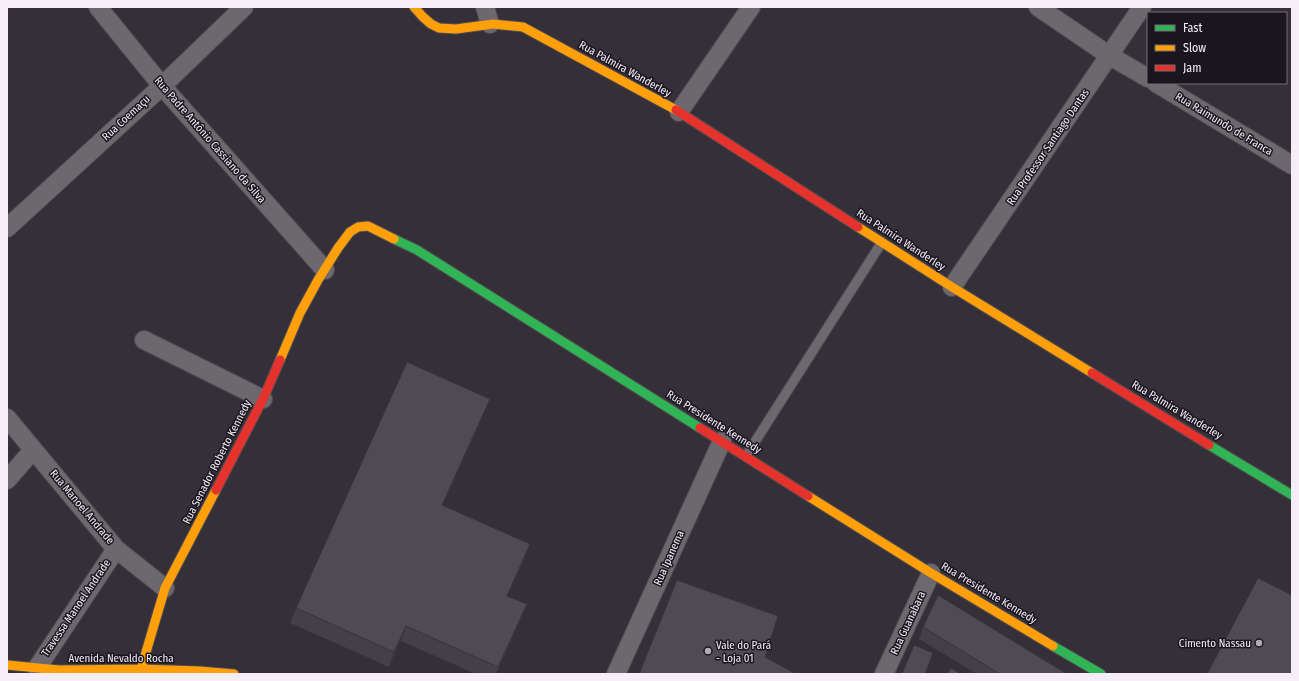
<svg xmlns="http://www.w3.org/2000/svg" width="1299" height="681" font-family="'Fira Sans Condensed',sans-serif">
<rect width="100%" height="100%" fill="#352f38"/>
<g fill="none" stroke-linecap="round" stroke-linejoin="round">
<defs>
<path id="lane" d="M746,456l136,-214"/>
<path id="street" d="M98,7l64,79 163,184
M485,7l5,17
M1038,7l72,49 38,22
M1156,83l136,82
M679,112l72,-105
M7,228l155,-142 82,-79
M952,287l190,-280
M144,340l119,59
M7,418l109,131 49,39
M7,480l26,-30
M37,668l79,-119
M616,674l106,-233
M884,674l47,-101"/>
<path id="fast" d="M394,239l23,11 283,178
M1209,445l83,50
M1053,646l48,28"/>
<path id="slow" d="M414,7l9,10 8,7 8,4 17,1 37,-5 30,3 153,83
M858,227l94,60 140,86
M280,360l20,-47 18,-33 20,-32 12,-16 8,-5 10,-1 26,13
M808,496l123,77 122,73
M7,665l52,5 82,-1 58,2 35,3
M141,669l24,-81 51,-98"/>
<path id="jam" d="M676,110l182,117
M1092,373l117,72
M700,428l108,68
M216,490l47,-91 17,-39"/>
</defs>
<use href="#lane" stroke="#504b53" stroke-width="11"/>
<use href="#street" stroke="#504b53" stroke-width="20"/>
<use href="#fast" stroke="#504b53" stroke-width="11"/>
<use href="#slow" stroke="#504b53" stroke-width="11"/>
<use href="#jam" stroke="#504b53" stroke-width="11"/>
<use href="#lane" stroke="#6c686e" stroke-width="9"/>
<use href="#street" stroke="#6c686e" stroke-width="18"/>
<use href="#fast" stroke="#30b455" stroke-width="9"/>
<use href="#slow" stroke="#ff9f0a" stroke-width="9"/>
<use href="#jam" stroke="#e5322d" stroke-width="9"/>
</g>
<path fill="#434047" d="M484,414l-41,91 87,39 -5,14 -17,38 19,8 -6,15 -25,55h-20l-75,-33 -12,26 -99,-44 6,-15z
M923,627l144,47h-90l-58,-35z"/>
<path fill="#37343a" d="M490,399l-6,15 -47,105 5,-14z
M530,544l-5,14 -23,52 5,-14z
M527,604l-6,15 -25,55z
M406,626l-5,15 -12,26 5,-15z"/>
<path fill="#4e4b53" stroke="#37343a" d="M407,362l83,37 -48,106 88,39 -23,52 20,8 -29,63 -92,-41 -12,26 -98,-44z
M1258,578l34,17v79h-85z
M677,580l101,36 -13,41 31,17h-157z
M938,595l129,79h-67l-77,-47z
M914,645l19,8 -8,21h-23z
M951,668l10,6h-14z"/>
<g fill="#b2aab5" stroke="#1b161d" stroke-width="1.5">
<circle cx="1259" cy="643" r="4"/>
<circle cx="708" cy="651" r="4"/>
</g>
<g text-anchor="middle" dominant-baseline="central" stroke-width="3" stroke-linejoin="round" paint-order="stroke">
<g font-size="11" fill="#f5edf8" stroke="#1b161d">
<text transform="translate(625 69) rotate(29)">Rua Palmira Wanderley</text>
<text transform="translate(126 118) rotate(-43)">Rua Coemaçu</text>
<text transform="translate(1224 124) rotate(31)">Rua Raimundo de Franca</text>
<text transform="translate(210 140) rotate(49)">Rua Padre Antônio Cassiano da Silva</text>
<text transform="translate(1048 147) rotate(-56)">Rua Professor Santiago Dantas</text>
<text transform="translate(901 240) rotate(33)">Rua Palmira Wanderley</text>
<text transform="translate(1177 410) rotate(31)">Rua Palmira Wanderley</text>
<text transform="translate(714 422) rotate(32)">Rua Presidente Kennedy</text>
<text transform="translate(217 462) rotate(-63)">Rua Senador Roberto Kennedy</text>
<text transform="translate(82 507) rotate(50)">Rua Manoel Andrade</text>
<text transform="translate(669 558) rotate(-66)">Rua Ipanema</text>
<text transform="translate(989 593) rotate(31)">Rua Presidente Kennedy</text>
<text transform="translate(76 608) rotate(-56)">Travessa Manoel Andrade</text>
<text transform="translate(908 623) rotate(-65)">Rua Guanabara</text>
<text x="121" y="658">Avenida Nevaldo Rocha</text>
</g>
<g font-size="11" fill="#f5edf8" stroke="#1b161d" text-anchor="end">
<text x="1251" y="643">Cimento Nassau</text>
<text x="716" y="645" text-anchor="start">Vale do Pará<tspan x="716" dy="13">- Loja 01</tspan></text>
</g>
</g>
<rect width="1299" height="681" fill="none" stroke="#f5edf8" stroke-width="16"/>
<rect x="1147" y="12" width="140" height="72" fill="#1b161d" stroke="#726c75"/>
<rect x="1155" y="25" width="20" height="6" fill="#30b455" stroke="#726c75"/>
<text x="1183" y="32" font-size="12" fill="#f5edf8">Fast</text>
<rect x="1155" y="45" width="20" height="6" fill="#ff9f0a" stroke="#726c75"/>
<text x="1183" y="52" font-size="12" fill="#f5edf8">Slow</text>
<rect x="1155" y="65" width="20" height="6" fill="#e5322d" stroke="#726c75"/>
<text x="1183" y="72" font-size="12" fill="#f5edf8">Jam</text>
</svg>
